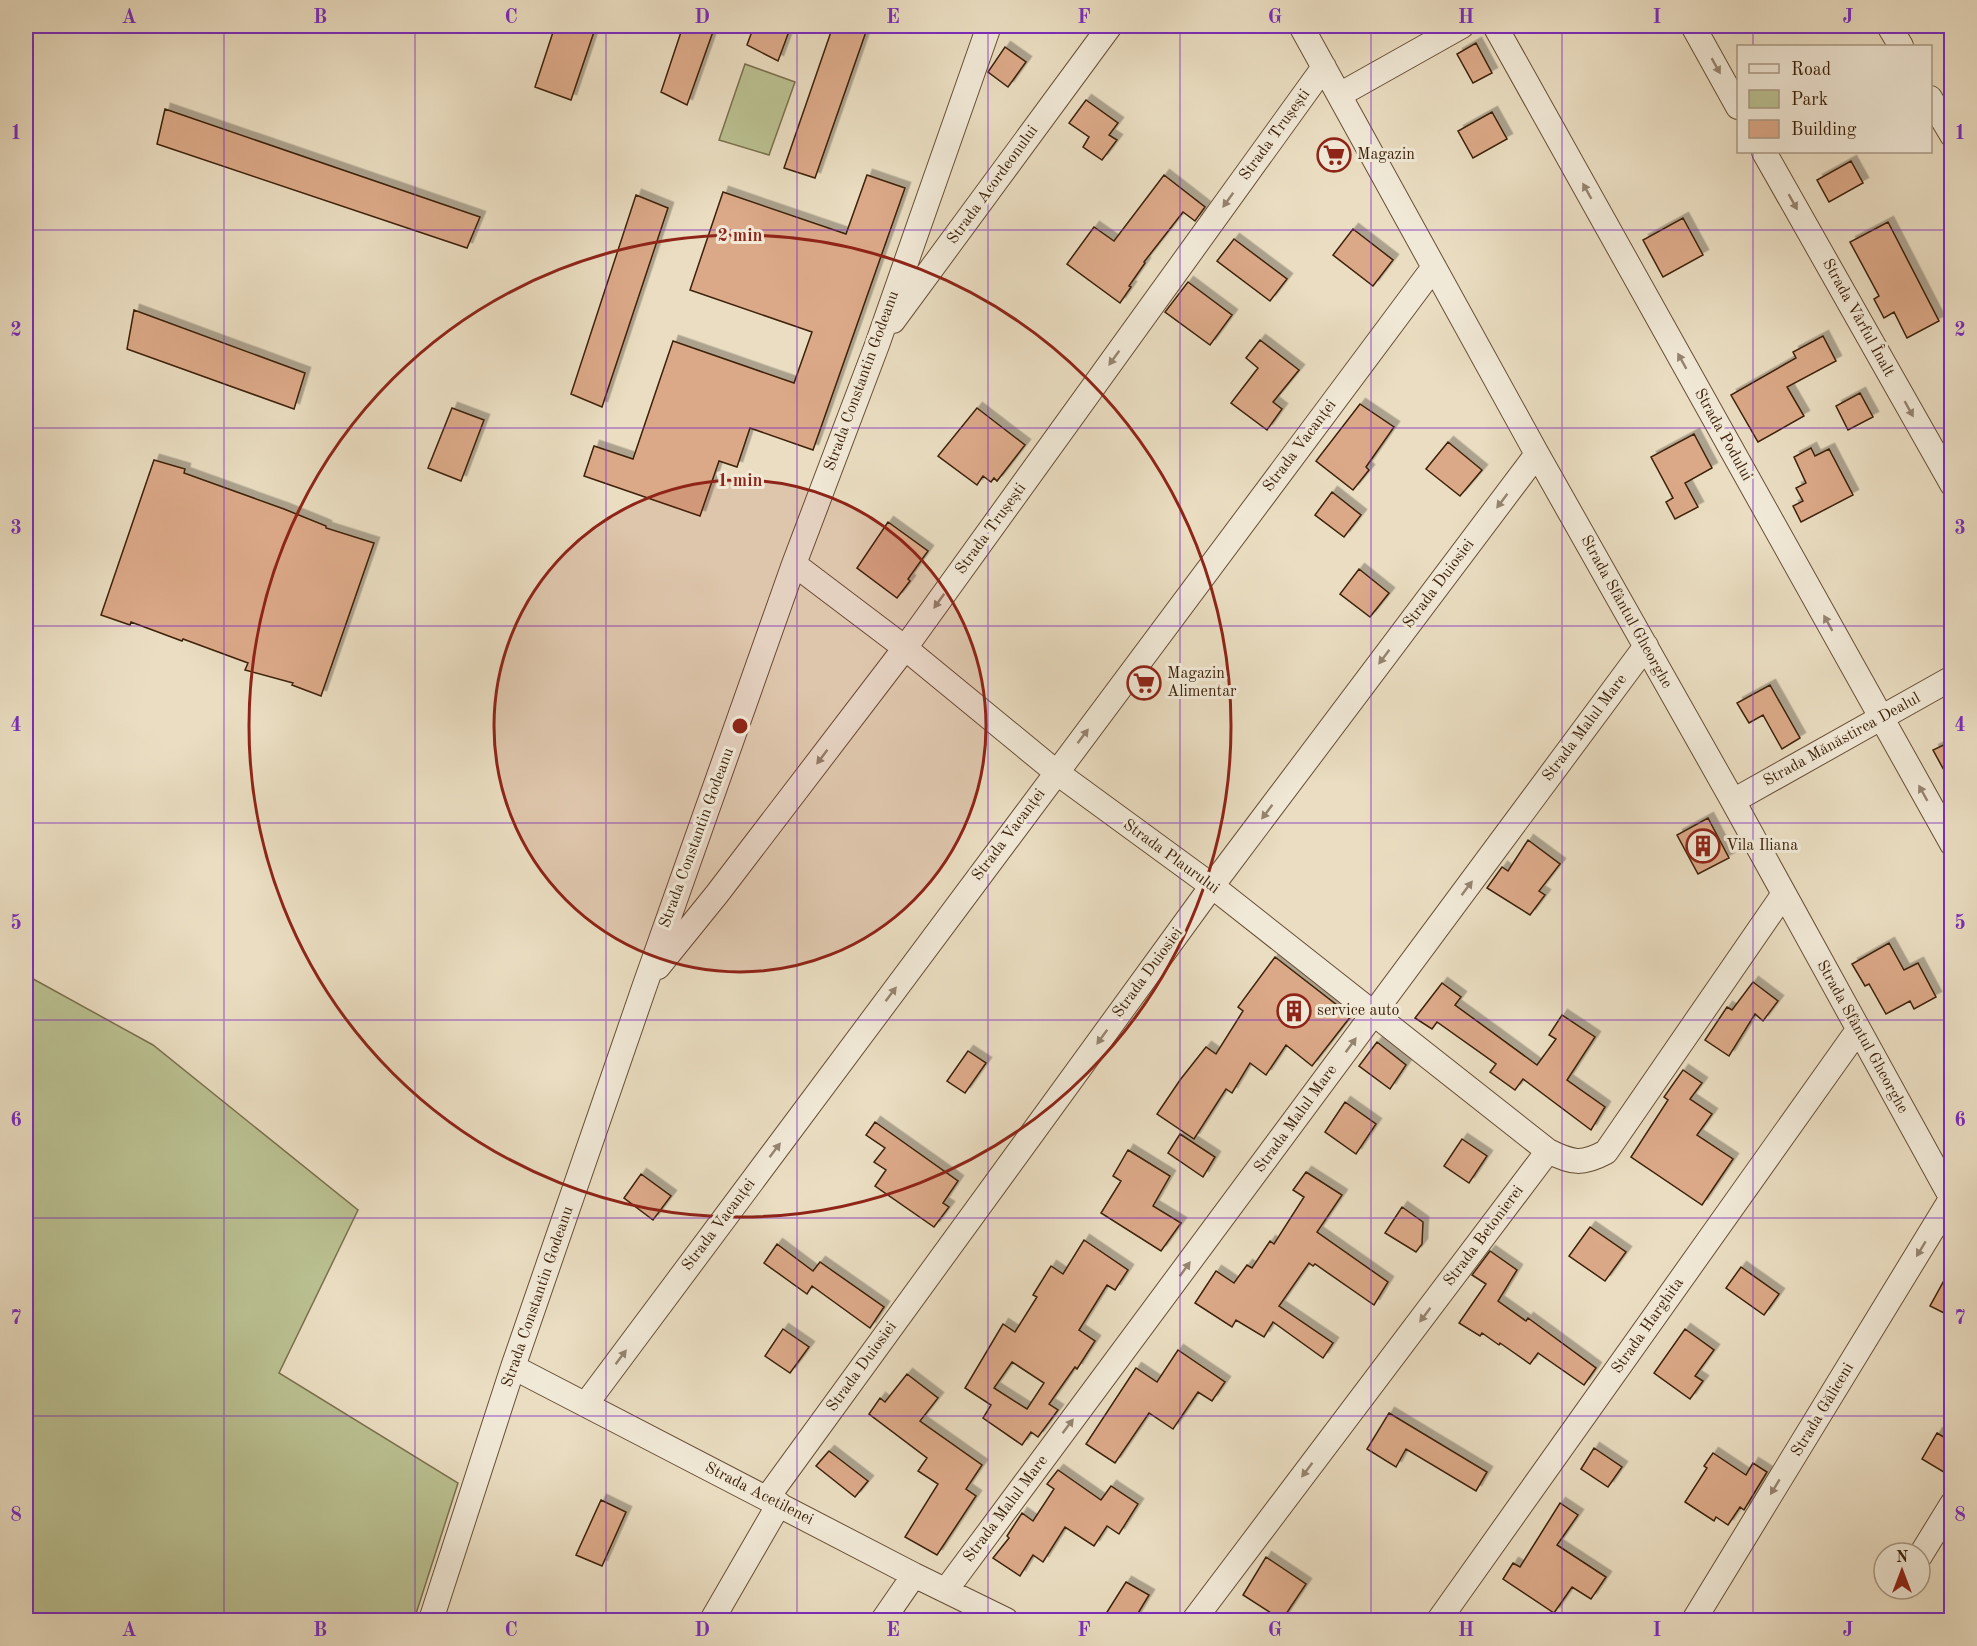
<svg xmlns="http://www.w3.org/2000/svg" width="1977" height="1646" font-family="'Old Standard TT',serif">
<defs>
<filter id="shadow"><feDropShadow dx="5.5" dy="-5.5" stdDeviation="0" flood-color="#0004"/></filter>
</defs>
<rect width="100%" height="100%" fill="#eaddc1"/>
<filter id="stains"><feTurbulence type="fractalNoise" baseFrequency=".00333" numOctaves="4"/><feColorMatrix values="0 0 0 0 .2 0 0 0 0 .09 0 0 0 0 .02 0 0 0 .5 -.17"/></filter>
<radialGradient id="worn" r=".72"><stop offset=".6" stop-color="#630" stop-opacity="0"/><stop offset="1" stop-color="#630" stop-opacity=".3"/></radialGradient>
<path fill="#bac091" stroke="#7b704c" stroke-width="1.5" d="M745,64l50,18 -26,73 -50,-15z
M26,975l127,70 205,165 -79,163 179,110 -44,137h-388z"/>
<path fill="#dca988" stroke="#3c2008" stroke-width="1.5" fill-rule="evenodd" filter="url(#shadow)" d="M555,26h41l-25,74 -36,-13z
M683,26h32l-28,79 -26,-13z
M754,26h37l-13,35 -31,-16z
M833,26h35l-53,152 -31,-10z
M1476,43l16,30 -19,10 -16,-29z
M1005,47l21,15 -18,25 -20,-15z
M1086,100l32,23 -9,12 8,5 -15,20 -19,-13 6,-10 -20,-14z
M165,109l315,108 -13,31 -310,-104z
M1492,112l15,27 -34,19 -15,-27z
M1851,161l12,22 -34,19 -12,-22z
M867,175l38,13 -92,262 -63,-22 -13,39 -18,-6 -19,55 -116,-40 10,-30 39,13 40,-118 121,42 18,-51 -122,-42 33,-98 123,42z
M1164,175l41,32 -10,14 -12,-9 -39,50 1,1 -16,23 2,1 -11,16 -53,-39 27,-37 20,14z
M636,195l32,13 -66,199 -31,-13z
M1683,218l20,37 -40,22 -20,-37z
M1888,222l51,99 -32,17 -13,-26 -10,6 -10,-19 5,-3 -29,-54z
M1353,229l40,31 -20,26 -40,-31z
M1234,239l53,40 -17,22 -53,-40z
M1188,282l44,33 -22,30 -45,-33z
M134,310l171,63 -11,36 -167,-60z
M1823,336l13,25 -49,26 17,29 -46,26 -27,-47 65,-37 -3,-6z
M1260,340l39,30 -26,32 9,7 -15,21 -36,-27 27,-35 -12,-10z
M1860,393l13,24 -25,13 -12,-24z
M1360,404l34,23 -28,40 3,3 -16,20 -37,-29z
M452,408l32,12 -23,61 -33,-13z
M977,408l48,37 -28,36 -3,-3 -3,4 -8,-6 -6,9 -39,-29z
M1694,434l18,34 -27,15 13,24 -23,12 -9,-17 7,-4 -22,-41z
M1448,442l34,28 -22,26 -34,-27z
M1811,448l4,8 14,-7 24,46 -52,27 -8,-16 10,-5 -7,-13 10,-5 -12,-26z
M154,460l31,9 -1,4 100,36 42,17v2l48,15 -53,153 -29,-11 1,-2 -48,-13 3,-7 -65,-24 -1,2 -51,-19 -1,3 -29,-10z
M1332,492l29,23 -17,22 -29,-22z
M888,522l40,29 -20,28 2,2 -13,17 -40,-30z
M1359,569l30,24 -19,24 -30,-23z
M1770,685l30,53 -18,11 -19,-34 -14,8 -12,-20z
M1952,741v44l-19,-35z
M1708,818l21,40 -31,16 -21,-39z
M1528,840l32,24 -21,27 6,4 -15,20 -43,-27 15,-21 6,4z
M1889,943l15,27 14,-7 18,34 -22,12 -4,-8 -24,13 -17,-30 -4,2 -13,-22z
M1275,957l76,59 -39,50 -26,-21 -20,30 -16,-12 -18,30 -6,-4 -32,50 -37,-25 23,-34 26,-33 10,7 27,-43 -5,-4z
M1753,982l25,19 -15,20 -8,-7 -26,42 -24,-16 22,-33 5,3z
M1442,983l19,14 -6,8 82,60 19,-26 -7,-4 13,-20 33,22 -28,43 38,27 -14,23 -68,-51 -8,11 -25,-18 6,-8 -59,-42 -5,7 -17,-11z
M1377,1042l29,23 -16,24 -31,-23z
M968,1051l18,12 -21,30 -18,-12z
M1683,1070l19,13 -12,16 22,15 -15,21 36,24 -31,46 -71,-48 37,-57 -4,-3z
M1345,1102l31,22 -20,30 -31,-22z
M875,1122l83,59 -15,22 6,4 -15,20 -59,-41 11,-16 -12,-8 11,-14 -19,-13z
M1180,1134l35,23 -12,20 -35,-24z
M1462,1139l25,17 -18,27 -25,-17z
M1128,1150l42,26 -17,30 28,17 -20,28 -60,-38 20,-32 -8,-5z
M1306,1172l36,23 -25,37 71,50 -14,23 -59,-41 -2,2 -4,-3 -30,43 54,37 -10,15 -50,-36 -9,15 -28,-17 -4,7 -37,-24 21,-32 18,12 13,-18 5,3 18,-27 4,3 30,-47 -11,-7z
M641,1174l30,22 -18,24 -29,-22z
M1402,1207l21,15 -1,22 -6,8 -31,-19z
M1590,1227l36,25 -21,29 -36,-25z
M1084,1240l44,30 -13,20 -8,-5 -28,45 16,11 -18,28 -2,-2 -26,37 9,6 -20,27 -7,-5 -9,13 -39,-27 8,-13 -26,-17 38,-64 12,8 22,-35 -4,-2 18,-29 12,8zM1012,1362l32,21 -17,26 -33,-21z
M777,1244l36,27 7,-9 64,45 -14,21 -58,-42 -5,8 -43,-31z
M1490,1251l27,19 -19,31 28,20 2,-3 68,50 -12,17 -46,-32 -8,11 -30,-21 -1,2 -17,-12 -2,3 -21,-13 27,-39 -14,-9z
M1952,1266v51l-22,-11z
M1741,1267l38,27 -15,21 -38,-27z
M783,1329l26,18 -19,26 -25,-17z
M1685,1329l29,21 -19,26 8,5 -13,18 -36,-26z
M1178,1350l47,32 -13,19 -14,-9 -25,37 -24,-16 -34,50 -29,-19 50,-76 21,14z
M907,1374l31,24 -18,23 62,44 -16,24 10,7 -39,59 -32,-18 33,-53 -20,-13 9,-13 -58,-44 11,-16 5,4z
M1389,1413l98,59 -11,19 -70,-42 -10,18 -29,-18z
M1937,1433l15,9v35l-30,-18z
M1594,1448l28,19 -14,20 -27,-18z
M829,1451l39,30 -13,16 -39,-31z
M1713,1453l33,22 7,-12 14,9 -23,38 -4,-3 -12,18 -12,-8 -2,4 -29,-19 22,-34 -3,-2z
M1058,1470l43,30 10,-14 27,18 -19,30 -12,-8 -13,20 -29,-19 -22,35 -10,-7 -13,21 -27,-18 16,-20 -2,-2 15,-23 11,8 21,-32 -7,-5z
M601,1500l25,12 -24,54 -26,-11z
M1560,1503l18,12 -21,30 49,32 -15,22 -19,-12 -18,26 -51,-34 10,-16 7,4z
M1266,1557l40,27 -24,36 -39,-25z
M1126,1582l23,13 -15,25h-32z"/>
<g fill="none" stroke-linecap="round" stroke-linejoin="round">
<defs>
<path id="minor" d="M1301,26l236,428 196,347 219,398
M1495,26l457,818
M1693,26l45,81
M1889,26l12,20
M1341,94l121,-68
M1930,98l22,37
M1764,152l188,332
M893,321l217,-295
M794,564l111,84 151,124 156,114 336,265c24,12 34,14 58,1l177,-257
M1733,801l219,-123
M658,967l59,-73 188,-246 419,-581
M513,1367l401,208 92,45
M586,1404l848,-1137
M767,1498l445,-612 325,-432
M1920,1556l32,-52
M946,1590l700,-944
M431,1620l82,-253 133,-385 148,-418 83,-219 112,-319
M712,1620l67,-116
M883,1620l31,-45
M1194,1620l354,-469
M1439,1620l419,-590
M1694,1620l257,-421"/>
</defs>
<use href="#minor" stroke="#684f36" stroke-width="26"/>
<use href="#minor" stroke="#f1e9d7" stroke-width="24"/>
</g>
<defs><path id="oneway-solid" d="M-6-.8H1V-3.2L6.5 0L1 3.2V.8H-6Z" transform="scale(1.5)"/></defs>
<g fill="#968470">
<use href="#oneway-solid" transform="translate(1716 66) rotate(61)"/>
<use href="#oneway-solid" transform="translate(1587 191) rotate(-119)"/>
<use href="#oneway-solid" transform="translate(1228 200) rotate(126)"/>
<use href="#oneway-solid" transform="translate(1793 202) rotate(61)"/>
<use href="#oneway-solid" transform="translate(1114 358) rotate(126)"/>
<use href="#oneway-solid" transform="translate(1682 361) rotate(-119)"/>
<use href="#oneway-solid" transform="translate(1909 409) rotate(61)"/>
<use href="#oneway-solid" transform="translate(1502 501) rotate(127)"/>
<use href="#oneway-solid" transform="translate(939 601) rotate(126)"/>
<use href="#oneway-solid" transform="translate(1828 623) rotate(-119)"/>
<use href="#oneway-solid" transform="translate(1384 657) rotate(127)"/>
<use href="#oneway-solid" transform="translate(1083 736) rotate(-53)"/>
<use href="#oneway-solid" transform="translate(822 757) rotate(127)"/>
<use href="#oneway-solid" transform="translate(1923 793) rotate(-119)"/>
<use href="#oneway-solid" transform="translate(1267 812) rotate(127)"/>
<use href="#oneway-solid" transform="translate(1467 888) rotate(-53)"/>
<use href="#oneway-solid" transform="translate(891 994) rotate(-53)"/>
<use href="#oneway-solid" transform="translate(1102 1037) rotate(126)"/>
<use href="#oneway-solid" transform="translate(1351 1045) rotate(-54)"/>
<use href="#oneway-solid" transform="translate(775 1150) rotate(-53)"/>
<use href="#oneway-solid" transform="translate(1921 1249) rotate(121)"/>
<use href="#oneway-solid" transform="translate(1185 1269) rotate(-54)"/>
<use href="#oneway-solid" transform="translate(1425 1315) rotate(127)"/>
<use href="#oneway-solid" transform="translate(621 1357) rotate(-53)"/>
<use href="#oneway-solid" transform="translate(1068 1426) rotate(-53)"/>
<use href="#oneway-solid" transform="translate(1307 1470) rotate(127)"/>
<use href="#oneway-solid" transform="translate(1775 1487) rotate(121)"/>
</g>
<path fill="none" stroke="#7b2cbf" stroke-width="1.5" stroke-opacity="0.55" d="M224,26v1594M415,26v1594M606,26v1594M797,26v1594M988,26v1594M1180,26v1594M1371,26v1594M1562,26v1594M1753,26v20M1753,152v1468M26,230h1926M26,428h1926M26,626h1926M26,823h1926M26,1020h1926M26,1218h1926M26,1416h1926"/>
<circle cx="740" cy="726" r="246" fill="#8f2418" fill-opacity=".12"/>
<g fill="none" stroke="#8f2418" stroke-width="3">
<circle cx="740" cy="726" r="246"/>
<circle cx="740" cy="726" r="491"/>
</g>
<defs>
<symbol id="supermarket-ring" viewBox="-11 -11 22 22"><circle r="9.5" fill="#f1e9d7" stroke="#8f2418" stroke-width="1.5"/><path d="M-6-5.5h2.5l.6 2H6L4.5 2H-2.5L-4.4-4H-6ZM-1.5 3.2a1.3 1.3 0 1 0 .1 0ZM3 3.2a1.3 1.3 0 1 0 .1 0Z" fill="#8f2418"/></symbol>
<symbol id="building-ring" viewBox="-11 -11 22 22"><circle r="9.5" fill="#f1e9d7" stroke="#8f2418" stroke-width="1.5"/><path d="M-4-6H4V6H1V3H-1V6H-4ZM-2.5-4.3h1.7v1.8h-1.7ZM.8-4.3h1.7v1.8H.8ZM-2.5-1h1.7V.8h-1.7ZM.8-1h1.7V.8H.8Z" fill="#8f2418"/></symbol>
</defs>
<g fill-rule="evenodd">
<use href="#supermarket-ring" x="1315" y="136" width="38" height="38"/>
<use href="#supermarket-ring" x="1125" y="664" width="38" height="38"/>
<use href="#building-ring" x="1684" y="827" width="38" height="38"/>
<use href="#building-ring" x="1275" y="992" width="38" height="38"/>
</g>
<g text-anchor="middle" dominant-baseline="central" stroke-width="6" stroke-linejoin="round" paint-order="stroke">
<g font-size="16" fill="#3c2008" stroke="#f1e9d7">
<text transform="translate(1275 135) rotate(-54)">Strada Trușești</text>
<text transform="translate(993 185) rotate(-54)">Strada Acordeonului</text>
<text transform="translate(1858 318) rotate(61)">Strada Vârful Înalt</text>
<text transform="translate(862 381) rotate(-70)">Strada Constantin Godeanu</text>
<text transform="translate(1723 435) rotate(61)">Strada Podului</text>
<text transform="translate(1300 446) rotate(-53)">Strada Vacanței</text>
<text transform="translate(991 529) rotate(-54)">Strada Trușești</text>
<text transform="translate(1439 584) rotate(-53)">Strada Duiosiei</text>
<text transform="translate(1626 612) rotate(61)">Strada Sfântul Gheorghe</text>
<text transform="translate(1585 728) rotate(-53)">Strada Malul Mare</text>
<text transform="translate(1842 740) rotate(-29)">Strada Mănăstirea Dealul</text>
<text transform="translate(1009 835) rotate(-53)">Strada Vacanței</text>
<text transform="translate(697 838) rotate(-70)">Strada Constantin Godeanu</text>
<text transform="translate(1171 857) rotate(36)">Strada Plaurului</text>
<text transform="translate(1148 973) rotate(-54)">Strada Duiosiei</text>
<text transform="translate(1862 1037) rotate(61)">Strada Sfântul Gheorghe</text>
<text transform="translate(1296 1119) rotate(-54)">Strada Malul Mare</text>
<text transform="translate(719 1225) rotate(-53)">Strada Vacanței</text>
<text transform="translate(1484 1236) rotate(-53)">Strada Betonierei</text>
<text transform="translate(538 1297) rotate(-71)">Strada Constantin Godeanu</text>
<text transform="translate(1648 1326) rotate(-55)">Strada Harghita</text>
<text transform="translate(862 1367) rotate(-54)">Strada Duiosiei</text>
<text transform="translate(1823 1410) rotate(-59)">Strada Găliceni</text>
<text transform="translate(759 1494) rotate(27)">Strada Acetilenei</text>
<text transform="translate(1006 1509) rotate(-53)">Strada Malul Mare</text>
</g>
<g font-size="16" fill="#3c2008" stroke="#f1e9d7" text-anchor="start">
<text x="1357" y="155">Magazin</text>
<text x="1167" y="674">Magazin<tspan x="1167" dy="18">Alimentar</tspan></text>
<text x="1726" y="846">Vila Iliana</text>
<text x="1317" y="1011">service auto</text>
</g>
</g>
<circle cx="740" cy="726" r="9" fill="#8f2418" stroke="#f1e9d7" stroke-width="3"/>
<g font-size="18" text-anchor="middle" font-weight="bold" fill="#8f2418" stroke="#f1e9d7" stroke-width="6" stroke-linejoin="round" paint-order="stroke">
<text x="740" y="241">2 min</text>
<text x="740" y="486">1 min</text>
</g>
<rect width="1977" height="1646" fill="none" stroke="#eaddc1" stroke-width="66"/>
<rect x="1737" y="45" width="195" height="108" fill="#f1e9d7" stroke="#a99984" stroke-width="1.5"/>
<rect x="1749" y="64" width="30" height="9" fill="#f1e9d7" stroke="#a99984" stroke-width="1.5"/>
<text x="1791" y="75" font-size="18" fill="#3c2008">Road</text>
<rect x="1749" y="90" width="30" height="18" fill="#bac091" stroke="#a99984" stroke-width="1.5"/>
<text x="1791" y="105" font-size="18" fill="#3c2008">Park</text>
<rect x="1749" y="120" width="30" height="18" fill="#dca988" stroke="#a99984" stroke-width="1.5"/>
<text x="1791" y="135" font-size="18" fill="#3c2008">Building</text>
<g transform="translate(1902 1571)"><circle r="28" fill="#f1e9d7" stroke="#a99984" stroke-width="1.5"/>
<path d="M0-4.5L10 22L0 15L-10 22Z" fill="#8f2418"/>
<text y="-9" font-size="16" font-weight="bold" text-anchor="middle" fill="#3c2008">N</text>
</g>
<rect x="33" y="33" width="1911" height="1580" fill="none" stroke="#7b2cbf" stroke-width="2"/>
<g font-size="20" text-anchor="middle" font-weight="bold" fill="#7b2cbf">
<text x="129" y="23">A</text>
<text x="320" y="23">B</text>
<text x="511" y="23">C</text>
<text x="702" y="23">D</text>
<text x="893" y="23">E</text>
<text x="1084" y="23">F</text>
<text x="1275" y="23">G</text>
<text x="1466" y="23">H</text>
<text x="1657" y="23">I</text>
<text x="1848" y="23">J</text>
<text x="16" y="139">1</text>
<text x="1960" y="139">1</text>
<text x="16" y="336">2</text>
<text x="1960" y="336">2</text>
<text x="16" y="534">3</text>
<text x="1960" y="534">3</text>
<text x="16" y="731">4</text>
<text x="1960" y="731">4</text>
<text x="16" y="929">5</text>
<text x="1960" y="929">5</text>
<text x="16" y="1126">6</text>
<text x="1960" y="1126">6</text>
<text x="16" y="1324">7</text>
<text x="1960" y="1324">7</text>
<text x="16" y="1521">8</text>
<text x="1960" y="1521">8</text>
<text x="129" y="1636">A</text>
<text x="320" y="1636">B</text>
<text x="511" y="1636">C</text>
<text x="702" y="1636">D</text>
<text x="893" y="1636">E</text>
<text x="1084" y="1636">F</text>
<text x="1275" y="1636">G</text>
<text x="1466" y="1636">H</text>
<text x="1657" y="1636">I</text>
<text x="1848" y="1636">J</text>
</g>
<rect width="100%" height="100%" filter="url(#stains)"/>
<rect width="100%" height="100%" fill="url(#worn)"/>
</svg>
